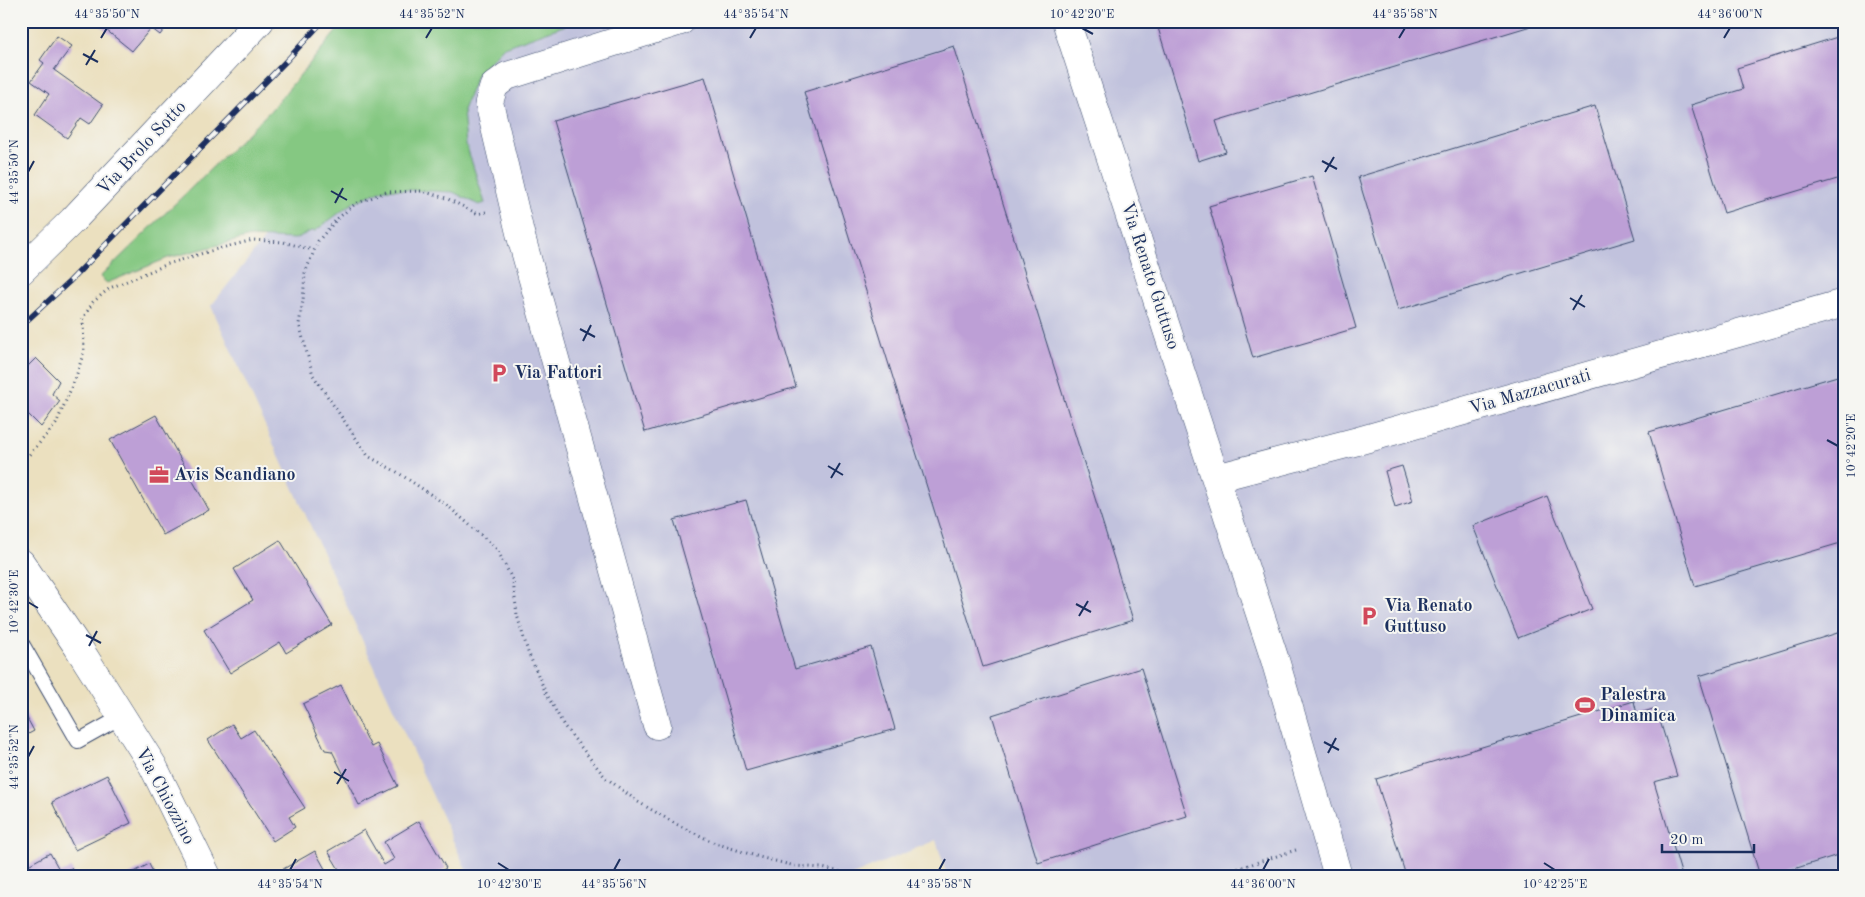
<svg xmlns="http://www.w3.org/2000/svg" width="1865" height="897" font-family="'Old Standard TT',serif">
<rect width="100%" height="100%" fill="#f6f6f2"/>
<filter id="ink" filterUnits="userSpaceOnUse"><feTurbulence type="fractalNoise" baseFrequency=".02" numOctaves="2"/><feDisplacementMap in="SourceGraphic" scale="10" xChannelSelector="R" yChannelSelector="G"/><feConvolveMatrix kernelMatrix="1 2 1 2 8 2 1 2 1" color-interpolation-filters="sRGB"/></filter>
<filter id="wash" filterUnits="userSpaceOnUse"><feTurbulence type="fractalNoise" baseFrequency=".0096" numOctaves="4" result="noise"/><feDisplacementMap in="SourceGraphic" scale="20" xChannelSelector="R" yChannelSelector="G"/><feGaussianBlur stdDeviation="1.12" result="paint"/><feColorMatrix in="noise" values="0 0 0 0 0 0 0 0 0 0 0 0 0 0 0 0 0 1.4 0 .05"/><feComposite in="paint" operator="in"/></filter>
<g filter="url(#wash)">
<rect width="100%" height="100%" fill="#ebe0bf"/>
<path fill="#c1c2dd" d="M437,21h1407v855h-897l-11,-36 -86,36h-381l-258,-570z"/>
<path fill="#85c882" stroke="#507c70" d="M345,21h220l1,4 -62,22 -27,28 -14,35 3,34 19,59 -6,2 -26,-13 -68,-3 -31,13 -39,29h-4l-16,8 -45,-2 -82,21 -61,25 -7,-6 170,-166z"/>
<g id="blocks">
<path fill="#bd9fd6" d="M95,21h74l1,1 -10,13 -9,-7 -19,23z
M1156,21h387l1,1 -328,99 10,31 -28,9z
M1844,35v142l-120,36 -33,-108 52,-16 -6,-21z
M57,36l15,10 -18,24 49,35 -13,19 -9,-6 -14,20 -32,-23 14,-21 -18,-13 13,-18 -4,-3z
M954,46l179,574 -150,47 -179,-575z
M705,77l91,310 -151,45 -92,-311z
M1595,106l40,133 -237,71 -40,-133z
M1312,176l44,152 -103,30 -44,-152z
M36,358l23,23 -7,13 8,7 -19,26 -20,-20v-34z
M1844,374v168l-149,44 -46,-154z
M156,415l53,95 -46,25 -53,-95z
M1402,466l11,35 -18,6 -10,-36z
M1547,496l45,113 -74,29 -45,-112z
M746,500l49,169 76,-22 24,82 -149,42 -72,-251z
M280,540l52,85 -46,28 -6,-11 -50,31 -26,-43 49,-30 -19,-31z
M1844,631v222l-72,23h-12l-61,-200z
M1141,668l46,148 -149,47 -46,-148z
M341,685l30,62 6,-3 21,42 -39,19 -27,-54 -7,-1 -22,-46z
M1634,701l3,13 19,-6 21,68 -23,6 28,94h-276l-30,-97z
M21,707l13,24 -13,7z
M232,724l9,14 13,-8 51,78 -16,9 6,10 -22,14 -65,-101z
M107,775l24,48 -56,27 -23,-48z
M419,821l27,47 -13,8h-90l-15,-25 36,-21 20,35 10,-6 -10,-17z
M315,851l14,25h-48l-3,-4z
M50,853l11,20 10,-5 4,8h-54v-7z
M149,864l6,12h-28z"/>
</g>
</g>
<g filter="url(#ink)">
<use href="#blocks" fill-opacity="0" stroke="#3a4a6d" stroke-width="1"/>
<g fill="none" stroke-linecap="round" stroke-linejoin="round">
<defs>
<path id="service" d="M21,642l57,99 43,-24"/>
<path id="minor" d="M1066,21l209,639 63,216
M1216,478l142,-37 486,-138
M21,563l57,84 75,119 54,110
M657,725l-137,-492 -31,-131 5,-16 13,-10 174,-55"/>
<path id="secondary" d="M21,271l52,-51 187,-199"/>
</defs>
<use href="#service" stroke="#3a4a6d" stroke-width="16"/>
<use href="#minor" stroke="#3a4a6d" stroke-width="29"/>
<use href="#secondary" stroke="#3a4a6d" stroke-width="29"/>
<path stroke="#3a4a6d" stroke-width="3" stroke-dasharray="1 4" stroke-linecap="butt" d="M486,212l-8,2 -32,-16 -25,-7 -35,1 -31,12 -18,15 -19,22 -13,32 -2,28 -4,23 14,51 55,81 29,16 51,34 49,43 16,32 4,34 11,37 17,39 19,35 41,51 33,25 38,22 39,19 44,14 36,9 27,2 38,8
M21,460l8,-5 27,-31 20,-47 8,-26 -1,-33 10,-16 17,-14 58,-24 42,-13 43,-11 30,2 30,8
M1214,876l85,-27"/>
<use href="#service" stroke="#fff" stroke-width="14"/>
<use href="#minor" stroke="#fff" stroke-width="28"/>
<use href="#secondary" stroke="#fff" stroke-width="28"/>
<defs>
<path id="rail" d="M21,326l48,-44 219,-223 35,-38"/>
</defs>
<use href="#rail" stroke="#1b2f5e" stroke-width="5.5"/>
<use href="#rail" stroke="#f6f6f2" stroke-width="4" stroke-dasharray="11" stroke-linecap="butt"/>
</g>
</g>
<path fill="none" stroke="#1b2f5e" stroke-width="2" d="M1082,28l11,6M101,38l6,-10M426,38l6,-10M750,38l6,-10M1399,38l6,-10M1724,38l6,-10M83,54l15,8M86,65l9,-15M1322,161l15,8M28,172l6,-11M1325,172l9,-15M331,191l16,9M335,203l8,-15M1570,298l15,9M1573,310l9,-15M580,329l15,8M583,341l8,-16M1827,440l11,6M828,466l15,9M831,478l9,-15M28,602l10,6M1076,604l15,8M1079,616l9,-15M86,635l15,8M89,646l8,-15M1324,742l15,8M1328,753l8,-15M28,757l6,-11M334,772l15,9M337,784l9,-15M498,863l11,7M1544,863l11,7M290,870l6,-11M614,870l6,-11M939,870l6,-11M1263,870l6,-11"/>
<defs>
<symbol id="parking-bare" viewBox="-9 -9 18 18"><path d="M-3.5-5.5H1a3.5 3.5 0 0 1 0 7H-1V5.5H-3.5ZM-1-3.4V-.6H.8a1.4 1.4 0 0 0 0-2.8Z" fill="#d1495b" stroke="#f6f6f2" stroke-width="2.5" paint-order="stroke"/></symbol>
<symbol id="office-bare" viewBox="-9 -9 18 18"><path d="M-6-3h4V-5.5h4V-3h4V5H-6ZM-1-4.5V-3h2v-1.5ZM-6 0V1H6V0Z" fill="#d1495b" stroke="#f6f6f2" stroke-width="2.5" paint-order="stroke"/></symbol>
<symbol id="stadium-bare" viewBox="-9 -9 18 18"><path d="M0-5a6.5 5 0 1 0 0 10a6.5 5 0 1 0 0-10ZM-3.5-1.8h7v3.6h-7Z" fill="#d1495b" stroke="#f6f6f2" stroke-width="2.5" paint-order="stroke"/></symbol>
</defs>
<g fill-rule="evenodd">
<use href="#parking-bare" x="485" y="359" width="28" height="28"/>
<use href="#office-bare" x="145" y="461" width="28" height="28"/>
<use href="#parking-bare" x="1355" y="602" width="28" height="28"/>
<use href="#stadium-bare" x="1571" y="691" width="28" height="28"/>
</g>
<g text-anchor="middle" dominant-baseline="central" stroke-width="4" stroke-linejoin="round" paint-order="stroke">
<g font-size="18" fill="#1b2f5e" stroke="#f6f6f2">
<text transform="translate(142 148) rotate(-47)">Via Brolo Sotto</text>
<text transform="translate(1150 276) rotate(72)">Via Renato Guttuso</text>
<text transform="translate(1530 392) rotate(-16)">Via Mazzacurati</text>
<text transform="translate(165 796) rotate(62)">Via Chiozzino</text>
</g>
<g font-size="18" font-weight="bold" fill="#1b2f5e" stroke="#f6f6f2" text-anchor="start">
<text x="514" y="373">Via Fattori</text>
<text x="174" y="475">Avis Scandiano</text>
<text x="1384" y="606">Via Renato<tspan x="1384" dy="21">Guttuso</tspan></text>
<text x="1600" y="695">Palestra<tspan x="1600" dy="21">Dinamica</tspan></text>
</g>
</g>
<rect width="1865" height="897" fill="none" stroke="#f6f6f2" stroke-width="55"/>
<path d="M1662 844v8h92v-8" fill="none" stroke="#1b2f5e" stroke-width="2.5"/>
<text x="1670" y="844" font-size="15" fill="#1b2f5e" stroke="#f6f6f2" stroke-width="4" paint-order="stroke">20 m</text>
<rect x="28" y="28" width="1810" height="842" fill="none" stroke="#1b2f5e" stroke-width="2"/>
<g font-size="12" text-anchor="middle" fill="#1b2f5e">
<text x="107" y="18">44°35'50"N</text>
<text x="432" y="18">44°35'52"N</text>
<text x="756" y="18">44°35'54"N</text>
<text x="1082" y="18">10°42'20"E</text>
<text x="1405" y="18">44°35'58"N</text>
<text x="1730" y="18">44°36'00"N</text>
<text transform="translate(14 172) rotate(-90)" y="4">44°35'50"N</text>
<text transform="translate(1851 446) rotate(-90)" y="4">10°42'20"E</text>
<text transform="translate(14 602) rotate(-90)" y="4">10°42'30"E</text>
<text transform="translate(14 757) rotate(-90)" y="4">44°35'52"N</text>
<text x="290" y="888">44°35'54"N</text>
<text x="509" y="888">10°42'30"E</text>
<text x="614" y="888">44°35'56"N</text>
<text x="939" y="888">44°35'58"N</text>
<text x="1263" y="888">44°36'00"N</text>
<text x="1555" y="888">10°42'25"E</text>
</g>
</svg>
